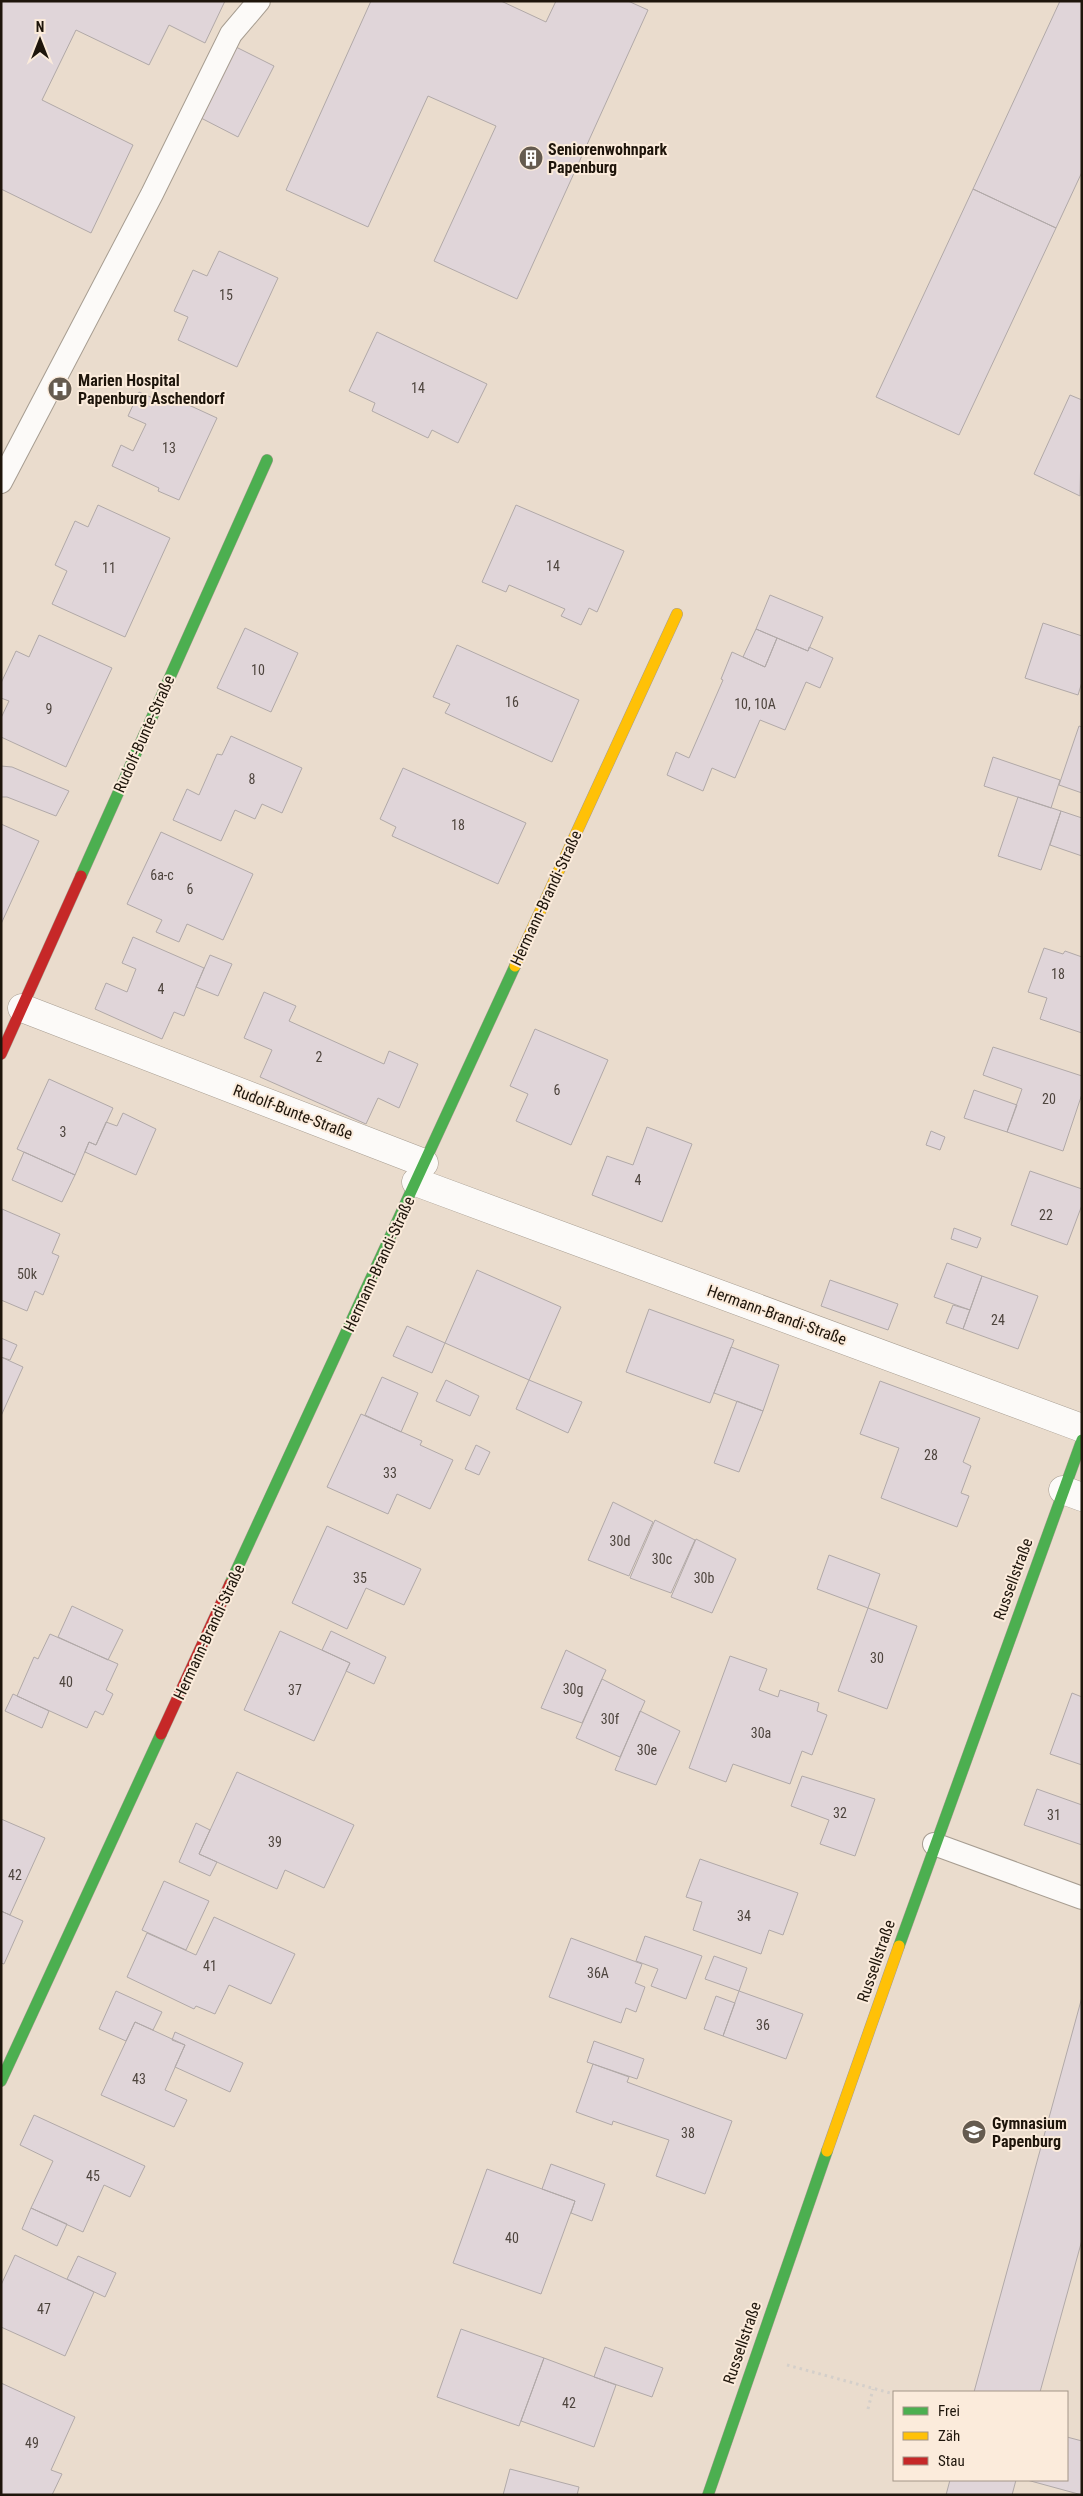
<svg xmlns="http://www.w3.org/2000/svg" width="1083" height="2496" font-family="'Roboto Condensed',sans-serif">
<rect width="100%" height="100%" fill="#eadccd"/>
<path fill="#e0d5d9" stroke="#b1a9a8" d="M1,1h224l-20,42 -36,-18 -20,40 -73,-35 -34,70 91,45 -42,88 -90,-44z
M371,1h130l45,21 10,-21h72l20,9 -131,289 -83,-38 62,-135 -68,-30 -60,131 -82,-37z
M1060,1h22v171l-26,56 -83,-39z
M236,47l38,19 -36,71 -37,-19z
M973,189l83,39 -97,207 -83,-38z
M219,251l59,27 -41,89 -59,-27 10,-23 -14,-6 19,-41 14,6z
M377,332l110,52 -29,59 -26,-13 -4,8 -56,-27 3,-8 -26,-12z
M139,392l25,11 3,-8 50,23 -38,82 -21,-9 1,-3 -47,-22 9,-21 12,6 13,-27 -18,-8z
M1070,395l12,5 -2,96 -46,-22z
M98,505l72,33 -45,99 -73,-33 15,-33 -12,-6 20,-44 13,6z
M516,505l108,46 -27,61 -8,-4 -8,17 -20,-9 4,-7 -56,-24 -3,7 -24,-10z
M770,595l53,22 -15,34 -52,-22z
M1043,623l39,13v46l-4,13 -53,-17z
M245,628l53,25 -27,59 -54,-24z
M756,629l21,9 -12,29 -22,-10z
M39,635l73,33 -46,99 -65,-30v-19l8,-17 -8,-3v-15l15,-32 13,6z
M777,638l31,13 1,-4 24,11 -13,30 -14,-6 -21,48 -25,-10 -25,58 -23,-10 -9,23 -36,-16 9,-23 13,6 34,-78 -2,-1 11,-27 33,15z
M457,645l122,55 -27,62 -107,-49 5,-9 -17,-7z
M1079,726l3,1v66l-23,-8z
M231,736l71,32 -20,45 -20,-9 -7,15 -20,-9 -14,31 -48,-21 14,-31 12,6 18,-41 5,1z
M993,757l67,23 -9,28 -67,-22z
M1,766l11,1 57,24 -13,25 -49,-19h-6z
M403,768l123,55 -28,61 -106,-48 4,-9 -16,-8z
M1018,797l43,14 -20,59 -43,-14z
M1061,811l21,7v38l-32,-11z
M1,824l38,17 -38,83z
M161,832l92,42 -30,66 -36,-16 -8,18 -23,-10 6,-12 -35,-16z
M133,937l71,31 -20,48 -10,-4 -12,27 -67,-30 11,-26 21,9 9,-23 -14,-6z
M1044,948l19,6 2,-3 17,6v76l-42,-14 7,-21 -19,-6z
M210,955l22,9 -14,32 -22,-9z
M264,992l32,14 -7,15 95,43 5,-13 29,13 -19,44 -21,-10 -12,26 -106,-47 12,-27 -28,-12z
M535,1029l73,31 -37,85 -55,-24 12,-27 -18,-8z
M993,1047l89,29v18l-19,57 -56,-19 15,-43 -39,-14z
M49,1079l64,29 -17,37 -7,-3 -14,33 -58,-26z
M974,1090l43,15 -10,27 -43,-14z
M123,1113l33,16 -20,46 -51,-23 4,-10 7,3 10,-23 11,4z
M647,1127l45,17 -30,78 -70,-27 15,-39 26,9z
M931,1131l14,6 -5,13 -14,-5z
M24,1152l51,23 -13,27 -50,-22z
M1030,1171l52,18v16l-15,40 -56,-20z
M2,1209l58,25 -8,19 7,3 -16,39 -8,-4 -8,20 -26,-11z
M954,1228l27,10 -4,10 -26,-9z
M947,1263l35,13 -12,34 -36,-13z
M477,1270l84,37 -32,73 -84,-37z
M982,1276l56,20 -20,53 -55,-20z
M830,1280l68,24 -10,26 -67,-24z
M953,1305l17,5 -7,19 -17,-6z
M649,1309l85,31 -24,63 -84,-31z
M407,1326l38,17 -13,30 -39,-17z
M1,1338l16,7 -7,15 -9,-3z
M731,1347l48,18 -16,46 -49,-18z
M1,1357l22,10 -22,49z
M382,1377l36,16 -17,39 -36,-17z
M446,1380l33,16 -9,20 -34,-15z
M529,1380l53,22 -14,31 -52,-24z
M880,1381l100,37 -17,44 8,4 -10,27 8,3 -12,31 -76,-29 18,-50 -39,-14z
M737,1401l26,10 -24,61 -25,-9z
M361,1414l61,27 -2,4 33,15 -23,49 -33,-15 -9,20 -61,-27z
M476,1445l14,7 -11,23 -14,-6z
M613,1502l40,20 -24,54 -41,-16z
M655,1520l40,20 -24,53 -41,-15z
M327,1526l94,43 -17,36 -38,-17 -19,41 -55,-26z
M696,1539l40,20 -24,54 -41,-16z
M829,1555l51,19 -12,34 -51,-19z
M72,1606l51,24 -15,30 -50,-23z
M868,1608l49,18 -30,83 -49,-18z
M280,1631l70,32 -36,78 -70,-31z
M331,1631l55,26 -12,27 -28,-13 4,-8 -28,-13z
M50,1634l68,30 -12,26 7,4 -10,21 -8,-4 -8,17 -70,-32 17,-39 4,2z
M566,1650l40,20 -24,53 -41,-15z
M730,1656l37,13 -8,21 19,7 2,-7 39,13 -2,8 10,4 -15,40 -10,-4 -12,33 -57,-20 -7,18 -37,-14z
M602,1679l43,22 -25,56 -44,-19z
M1072,1693l10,4v68l-32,-11z
M13,1694l36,17 -7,17 -37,-17z
M640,1711l40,20 -24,54 -41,-15z
M237,1772l117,53 -30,63 -39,-18 -8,19 -78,-35z
M802,1776l73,23 -20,57 -35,-12 9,-24 -38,-14z
M1037,1789l45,16v40l-58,-20z
M1,1819l44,19 -35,77 -9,-4z
M196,1823l14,7 -11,24 18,8 -7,14 -31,-14z
M700,1859l98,34 -15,42 -14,-5 -8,24 -68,-24 9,-28 -16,-5z
M164,1881l45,20 -23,49 -44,-20z
M1,1911l22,10 -19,43 -3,-1z
M214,1917l81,37 -24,50 -42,-19 -14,29 -19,-8 -2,3 -67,-32 20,-44 49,22z
M645,1936l57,20 -16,43 -35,-13 7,-17 -22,-8z
M571,1938l71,26 -7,19 10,4 -9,25 -10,-4 -5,15 -72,-26z
M714,1956l33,12 -8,23 -34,-12z
M116,1991l46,21 -9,18 -18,-8 -9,19 -27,-12z
M739,1991l64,23 -17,45 -63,-23z
M716,1996l19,7 -12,33 -19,-7z
M1082,1997v243l-42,152h-66z
M135,2022l50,23 -20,45 22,10 -13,27 -73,-32z
M175,2032l68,31 -13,29 -55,-25 10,-22 -13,-5z
M594,2041l50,18 -7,20 -50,-17z
M593,2064l36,13 -2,5 105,39 -27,73 -49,-18 13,-36 -56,-19 -1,4 -36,-13z
M34,2115l111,51 -15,31 -26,-12 -21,47 -52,-24 22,-47 -33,-16z
M551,2164l54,20 -13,37 -21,-8 4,-12 -33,-12z
M487,2169l88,32 -34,93 -88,-31z
M31,2208l36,16 -10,22 -35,-17z
M15,2255l79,37 -29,64 -64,-29v-42z
M78,2256l38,17 -11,24 -38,-18z
M461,2329l83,29 -25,68 -82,-29z
M605,2347l58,21 -11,29 -58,-20z
M544,2358l72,27 -22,62 -73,-26z
M1,2383l74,34 -24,53 11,4 -10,21h-51z
M1067,2437l15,4v54l-55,-15h40z
M510,2469l69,18 -2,8h-74z
M950,2480h66l-4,15h-66z"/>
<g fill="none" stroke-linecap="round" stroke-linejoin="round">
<defs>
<path id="lane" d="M1,482l151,-288 79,-160 28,-33
M934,1844l148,54"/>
<path id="street" d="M22,1008l402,155
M416,1182l666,246
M1063,1490l19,7"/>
<path id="fast" d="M81,876l186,-416
M230,1584l285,-618
M899,1946l183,-506
M1,2081l160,-347
M708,2495l119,-344"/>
<path id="slow" d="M515,966l162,-352
M827,2151l72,-205"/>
<path id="jam" d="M1,1054l80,-178
M161,1734l69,-150"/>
</defs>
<use href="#lane" stroke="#a79d91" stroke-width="24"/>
<use href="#street" stroke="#a79d91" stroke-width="29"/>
<use href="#fast" stroke="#a79d91" stroke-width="12"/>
<use href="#slow" stroke="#a79d91" stroke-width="12"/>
<use href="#jam" stroke="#a79d91" stroke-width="12"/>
<path stroke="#d4cfca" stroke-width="3" stroke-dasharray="2.5 4" stroke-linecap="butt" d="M787,2365l107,29
M868,2409l5,-20"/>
<use href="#lane" stroke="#fcfaf8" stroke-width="22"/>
<use href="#street" stroke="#fcfaf8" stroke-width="28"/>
<use href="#fast" stroke="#4caf50" stroke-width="11"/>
<use href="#slow" stroke="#ffc107" stroke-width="11"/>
<use href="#jam" stroke="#c62828" stroke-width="11"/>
</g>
<defs>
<symbol id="building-disc" viewBox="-11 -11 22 22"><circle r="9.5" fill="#655b4f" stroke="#fbebdb"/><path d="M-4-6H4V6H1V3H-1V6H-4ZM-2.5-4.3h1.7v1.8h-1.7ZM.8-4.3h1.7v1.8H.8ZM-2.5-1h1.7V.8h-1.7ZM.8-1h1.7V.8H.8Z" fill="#fff"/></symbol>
<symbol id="hospital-disc" viewBox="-11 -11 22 22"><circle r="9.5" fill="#655b4f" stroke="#fbebdb"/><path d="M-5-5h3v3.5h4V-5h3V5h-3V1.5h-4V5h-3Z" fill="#fff"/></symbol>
<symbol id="school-disc" viewBox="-11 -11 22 22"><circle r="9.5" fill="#655b4f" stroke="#fbebdb"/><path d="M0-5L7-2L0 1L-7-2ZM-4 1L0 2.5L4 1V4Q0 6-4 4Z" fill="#fff"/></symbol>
</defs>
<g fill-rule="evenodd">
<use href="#building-disc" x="517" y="144" width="28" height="28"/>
<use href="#hospital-disc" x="46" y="375" width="28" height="28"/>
<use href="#school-disc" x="960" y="2118" width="28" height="28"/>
</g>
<g text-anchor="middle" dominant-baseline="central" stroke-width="4" stroke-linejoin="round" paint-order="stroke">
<g font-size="14" fill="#4e453e">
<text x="226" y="295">15</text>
<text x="418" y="388">14</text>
<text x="169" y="448">13</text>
<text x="553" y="566">14</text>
<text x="109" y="568">11</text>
<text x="258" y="670">10</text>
<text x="512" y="702">16</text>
<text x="755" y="704">10, 10A</text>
<text x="49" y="709">9</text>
<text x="252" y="779">8</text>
<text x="458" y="825">18</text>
<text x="162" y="875">6a-c</text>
<text x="190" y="889">6</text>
<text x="1058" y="974">18</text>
<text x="161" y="989">4</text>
<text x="319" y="1057">2</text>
<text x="557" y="1090">6</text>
<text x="1049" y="1099">20</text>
<text x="63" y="1132">3</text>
<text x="638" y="1180">4</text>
<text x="1046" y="1215">22</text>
<text x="27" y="1274">50k</text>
<text x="998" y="1320">24</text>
<text x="931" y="1455">28</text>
<text x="390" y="1473">33</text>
<text x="620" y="1541">30d</text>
<text x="662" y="1559">30c</text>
<text x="360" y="1578">35</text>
<text x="704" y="1578">30b</text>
<text x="877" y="1658">30</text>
<text x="66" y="1682">40</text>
<text x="573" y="1689">30g</text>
<text x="295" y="1690">37</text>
<text x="610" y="1719">30f</text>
<text x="761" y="1733">30a</text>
<text x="647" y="1750">30e</text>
<text x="840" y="1813">32</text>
<text x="1054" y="1815">31</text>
<text x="275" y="1842">39</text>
<text x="15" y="1875">42</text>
<text x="744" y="1916">34</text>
<text x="210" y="1966">41</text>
<text x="598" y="1973">36A</text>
<text x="763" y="2025">36</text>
<text x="139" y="2079">43</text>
<text x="688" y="2133">38</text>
<text x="93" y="2176">45</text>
<text x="512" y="2238">40</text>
<text x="44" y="2309">47</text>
<text x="569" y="2403">42</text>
<text x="32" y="2443">49</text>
</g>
<g font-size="16" font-weight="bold" fill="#1e150b" stroke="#fbebdb" text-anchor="start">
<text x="548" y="149">Seniorenwohnpark<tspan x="548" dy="18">Papenburg</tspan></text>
<text x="78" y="380">Marien Hospital<tspan x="78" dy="18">Papenburg Aschendorf</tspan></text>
<text x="992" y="2123">Gymnasium<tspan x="992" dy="18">Papenburg</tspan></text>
</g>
<g font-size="16" fill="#1e150b" stroke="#fbebdb">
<text transform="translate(144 734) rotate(-66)">Rudolf-Bunte-Straße</text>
<text transform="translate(546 898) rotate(-65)">Hermann-Brandi-Straße</text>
<text transform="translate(293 1112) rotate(21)">Rudolf-Bunte-Straße</text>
<text transform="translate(379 1264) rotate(-65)">Hermann-Brandi-Straße</text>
<text transform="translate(777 1315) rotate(20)">Hermann-Brandi-Straße</text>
<text transform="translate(1013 1579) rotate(-70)">Russellstraße</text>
<text transform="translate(209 1632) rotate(-65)">Hermann-Brandi-Straße</text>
<text transform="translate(876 1961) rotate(-71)">Russellstraße</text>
<text transform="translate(742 2343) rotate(-71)">Russellstraße</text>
</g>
</g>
<rect width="1083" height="2496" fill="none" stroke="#1e150b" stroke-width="5"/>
<rect x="893" y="2391" width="175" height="90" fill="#fbebdb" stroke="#a39588"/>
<rect x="903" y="2407" width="25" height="8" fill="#4caf50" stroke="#a39588"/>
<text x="938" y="2416" font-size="15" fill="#1e150b">Frei</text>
<rect x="903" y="2432" width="25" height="8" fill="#ffc107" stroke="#a39588"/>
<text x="938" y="2441" font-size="15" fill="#1e150b">Zäh</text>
<rect x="903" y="2457" width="25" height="8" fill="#c62828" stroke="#a39588"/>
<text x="938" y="2466" font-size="15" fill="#1e150b">Stau</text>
<g transform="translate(40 40)" stroke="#fbebdb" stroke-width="4" paint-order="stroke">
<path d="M0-4L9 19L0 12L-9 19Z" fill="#1e150b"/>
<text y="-8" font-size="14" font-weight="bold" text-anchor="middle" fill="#1e150b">N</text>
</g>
</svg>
